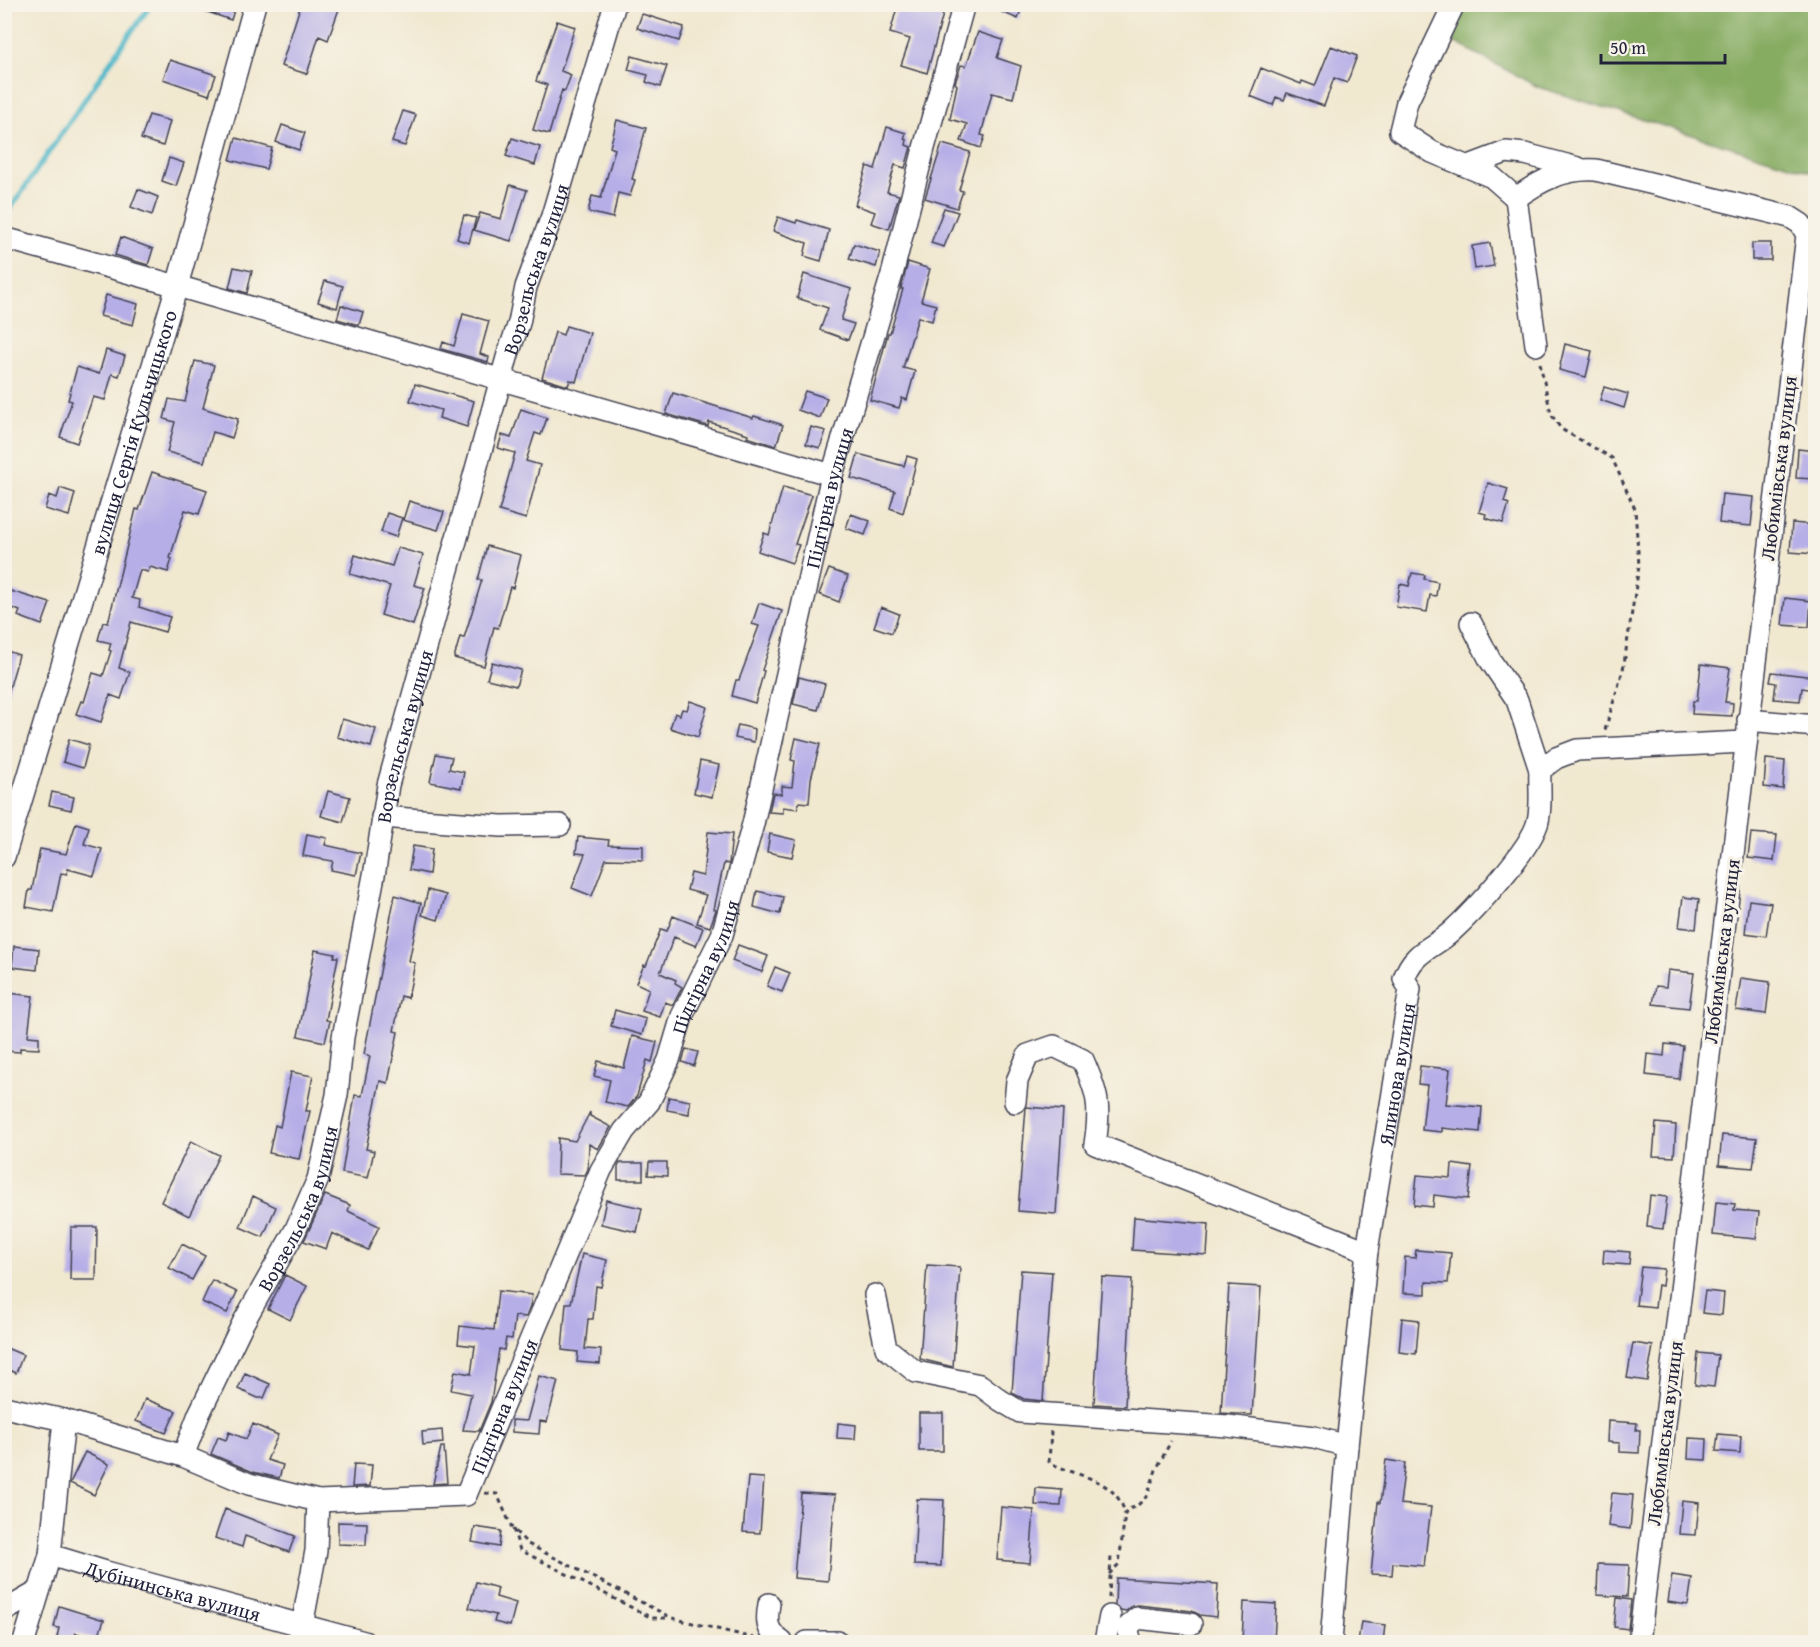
<svg xmlns="http://www.w3.org/2000/svg" width="1820" height="1647" font-family="'Gentium Book Plus',serif">
<rect width="100%" height="100%" fill="#f7f3e8"/>
<filter id="ink" filterUnits="userSpaceOnUse"><feTurbulence type="fractalNoise" baseFrequency=".0167" numOctaves="2"/><feDisplacementMap in="SourceGraphic" scale="12" xChannelSelector="R" yChannelSelector="G"/><feConvolveMatrix kernelMatrix="1 2 1 2 8 2 1 2 1" color-interpolation-filters="sRGB"/></filter>
<filter id="wash" filterUnits="userSpaceOnUse"><feTurbulence type="fractalNoise" baseFrequency=".008" numOctaves="4" result="noise"/><feDisplacementMap in="SourceGraphic" scale="24" xChannelSelector="R" yChannelSelector="G"/><feGaussianBlur stdDeviation="1.35" result="paint"/><feColorMatrix in="noise" values="0 0 0 0 0 0 0 0 0 0 0 0 0 0 0 0 0 1.4 0 .05"/><feComposite in="paint" operator="in"/></filter>
<g filter="url(#wash)">
<rect width="100%" height="100%" fill="#f1e8d0"/>
<path fill="#86ac62" stroke="#54674e" stroke-width="1.5" d="M1463,5h352v168l-277,-86 -86,-46z"/>
<g fill="none" stroke-linecap="round" stroke-linejoin="round">
<path stroke="#4cb7c9" stroke-width="5" d="M4,218l122,-179 26,-35"/>
</g>
<g id="blocks">
<path fill="#b6aee7" d="M194,4h42l-5,16 -38,-13z
M301,4h24l14,5 -11,31 -9,-4 -12,38 -26,-8z
M898,4h23v3l22,7 -16,59 -26,-8 9,-26 -20,-6z
M983,4h40l-5,15z
M642,14l42,13 -5,14 -42,-13z
M557,21l18,6 -14,44 10,4 -6,16 -3,-1 -13,44 -16,-4 14,-45 -11,-4z
M978,32l25,8 -6,18 24,8 -8,32 -21,-5 -11,42 4,1 -4,12 -20,-7 6,-17 -17,-5 7,-34 -2,-2 6,-18 5,1z
M1331,46l26,10 -10,27 -13,-5 -10,28 -37,-13 -3,7 -8,-3 -3,8 -23,-9 11,-28 40,16 1,-3 13,5z
M632,56l35,10 -7,21 -14,-5 2,-7 -20,-5z
M170,60l46,15 -7,20 -46,-16z
M403,111l13,4 -11,31 -13,-4z
M149,115l21,6 -7,25 -22,-7z
M617,120l29,8 -14,51 3,1 -5,16 -12,-3 -5,25 -25,-6 4,-16 9,2 14,-49 -5,-2z
M282,125l23,8 -6,17 -23,-8z
M887,127l19,6 -2,6 3,1 -1,5 5,2 -6,21 -10,-3 -8,27 12,3 -10,34 -18,-6 4,-11 -20,-7 12,-39 8,3z
M236,138l36,10 -6,21 -36,-9z
M512,138l28,9 -5,18 -29,-9z
M942,144l28,8 -11,38 4,1 -6,17 -32,-10z
M169,158l15,5 -8,23 -14,-5z
M510,185l17,5 -16,51 -37,-11 6,-17 21,6z
M138,189l20,8 -6,18 -21,-8z
M944,208l14,4 -14,35 -13,-4z
M464,215l12,3 -7,25 -12,-4z
M778,217l18,6 1,-3 32,10 -8,31 -17,-5 3,-13 -34,-12z
M121,237l32,12 -5,16 -33,-10z
M1490,243l4,23 -19,3 -3,-23z
M1752,243h19v17h-19z
M854,244l26,8 -4,15 -27,-8z
M908,262l22,7 -9,32 15,4 -4,16 -14,-4 -15,51 12,3 -8,29 -5,-2 -3,10 -29,-8 18,-67h2l13,-44h-2z
M234,267l18,4 -5,22 -18,-5z
M804,274l47,15 -10,31 13,4 -6,16 -28,-10 8,-22 -31,-10z
M325,281l18,5 -6,22 -19,-6z
M106,295l32,9 -5,21 -33,-9z
M341,305l22,7 -4,13 -22,-6z
M463,314l26,7 -9,33 9,3 -1,5 -47,-13 2,-7 11,4z
M566,326l24,7 -14,49 -6,-2 -2,6 -26,-8 13,-46 8,3z
M1565,344l27,7 -6,26 -27,-7z
M106,350l19,6 -6,20 -7,-2 -7,26 -12,-3 -16,46 -17,-6 12,-36 -4,-1 9,-33 22,7z
M195,361l19,4 -11,43 35,11 -6,19 -19,-6 -9,30 -37,-10 8,-30 -11,-3 5,-20 16,3z
M415,384l59,17 -7,26 -28,-9 2,-8 -31,-9z
M1604,387l24,7 -4,14 -24,-8z
M805,391l22,7 -7,20 -22,-8z
M673,393l80,25 1,-2 29,9 -7,21 -29,-9 1,-3 -39,-12 -1,4 -42,-12z
M521,409l26,9 -6,17 -6,-2 -9,28 14,4 -14,54 -27,-8 16,-58 -17,-5 4,-13 9,3z
M811,427l15,4 -6,17 -14,-4z
M1798,449l17,2v28l-19,-1z
M858,454l46,12 3,-10 10,3 -14,54 -13,-5 5,-17 -44,-13z
M152,472l55,18 -8,24 -14,-4 -15,48 2,1 -4,13 -18,-5 -2,5 -8,-2 -8,28 8,2 -1,7 31,10 -5,15 -34,-10 -12,46 11,4 -9,27 -11,-4 -9,27 -25,-8 5,-13 3,1 9,-29 10,3 8,-25 -2,-1 2,-7 -13,-3 5,-18 5,1 28,-114 3,1z
M1488,483l20,6 -4,13 5,2 -6,19 -18,-5 1,-4 -7,-2z
M783,487l29,8 -17,49 4,1 -7,18 -34,-12 6,-18 5,2z
M60,488l15,5 -6,23 -24,-7 4,-14 8,3z
M1722,494l32,3 -3,29 -32,-3z
M409,501l35,11 -6,18 -35,-10z
M387,513l15,5 -6,19 -15,-5z
M851,514l19,7 -5,14 -19,-7z
M1792,523l23,2v29l-25,-2z
M487,546l34,9 -8,33 -3,-1 -12,41 -4,-1 -10,39 -30,-8 6,-21 4,1 18,-58h-4z
M398,548l25,7 -9,30 11,3 -12,37 -32,-10 9,-29 -40,-12 5,-19 37,11z
M829,569l19,7 -9,26 -20,-8z
M1412,573l13,2 -1,4 14,3 -2,14 -6,-1 -3,17 -31,-5 4,-23 9,2z
M4,589l46,14 -8,22 -24,-9 2,-5 -16,-6z
M1785,598l26,3 -2,26 -27,-2z
M759,603l23,8 -20,59 2,1 -9,32 -23,-7 4,-16h3l20,-54 -7,-2z
M881,607l18,7 -7,19 -18,-6z
M4,650l15,5 -11,38 -4,-1z
M492,662l29,8 -5,16 -29,-7z
M1701,664l29,4 -5,34 8,1 -1,13 -40,-2 1,-13h4z
M1772,672l43,5v13l-13,-2 -2,13 -26,-2 2,-16 -6,-1z
M799,677l26,7 -7,26 -25,-6z
M690,701l17,6 -9,30 -28,-9 5,-15 5,2 2,-6 5,1z
M342,719l34,10 -5,18 -34,-10z
M738,725l17,4 -1,13 -19,-4z
M796,738l24,6 -9,35 -2,24 -10,-1 -1,7 -15,-2v6l-14,-1 4,-19 9,1v-8l10,1 3,-26 -4,-1z
M69,739l20,6 -6,23 -20,-6z
M436,754l16,3 -3,12 15,3 -3,16 -31,-6z
M1766,759l19,2 -2,28 -19,-2z
M700,761l19,4 -7,32 -18,-4z
M328,791l22,6 -7,25 -22,-6z
M52,792l22,5 -3,13 -22,-5z
M76,823l13,4 -5,17 18,5 -8,27 -26,-7 -1,5 -6,-1 -8,39 -27,-5 3,-17h3l8,-41 26,5z
M708,832l24,2 -3,30 -5,-1 -10,46 2,1 -6,17 -13,-4 9,-28 -19,-5 4,-17 12,3z
M1751,833l26,2 -3,26 -26,-3z
M307,834l20,4 -2,7 36,8 -5,22 -25,-5 2,-9 -30,-5z
M770,834l26,6 -4,17 -25,-5z
M578,837l31,3 -1,5 35,1v14l-37,-1 -14,37 -20,-8 13,-34 -9,-1z
M413,846l19,3 -3,25 -20,-4z
M428,890l18,5 -8,25 -16,-5z
M757,891l26,6 -3,17 -26,-7z
M395,895l26,8 -12,58 6,2 -7,35 -7,-2 -7,35 4,1 -10,51 -8,-2 -14,68 8,2 -6,27 -26,-5 13,-78 7,1 8,-40 -6,-2z
M1683,897l16,2 -3,30 -17,-2z
M1749,900l22,3 -5,33 -21,-3z
M673,916l30,12 -7,18 -22,-9 -14,36 16,7 -1,3 7,4 -9,18 -8,-3 -5,15 -18,-6 7,-22 -13,-6 8,-18 2,1 15,-37 6,2z
M738,945l30,11 -6,16 -30,-11z
M14,946l25,3 -2,21 -25,-3z
M315,950l20,4 -1,3h4l-12,63 4,1 -5,21 -27,-6z
M775,967l15,6 -8,19 -15,-6z
M1668,970l26,3 -5,35 -36,-4 3,-18 10,1z
M1741,978l29,4 -4,32 -30,-4z
M8,993l25,3 -5,40 11,1v12l-19,-1v4l-16,-1v-30z
M615,1010l31,9 -4,16 -31,-9z
M632,1036l25,6 -5,20 -5,-2 -10,36 -9,11 -23,-5 5,-22 -16,-4 4,-15 26,7z
M1665,1044l18,2 -4,33 -33,-4 2,-21 16,2z
M686,1049l12,3 -4,14 -12,-4z
M1420,1066l30,3 -4,35 36,3 -2,25 -38,-4v4l-20,-2 5,-45 -9,-1z
M291,1072l22,4 -7,35h4l-11,48 -30,-6 6,-28 5,2z
M669,1097l21,4 -1,13 -22,-4z
M1026,1107l37,3 -7,104 -38,-3z
M590,1112v4l21,11 -13,22 -9,-5 -1,25 -3,6 -28,-1 1,-36 17,3z
M1656,1123l20,2 -2,32 -21,-1z
M1722,1135l35,3 -4,30 -34,-3z
M191,1141l28,14 -30,61 -28,-14z
M649,1162h18v14l-19,-1z
M620,1163h23v17h-25v-13z
M1452,1164l20,3 -4,32 -34,-4 -1,12 -19,-2 3,-30 34,3z
M325,1195l25,10 -2,6 31,15 -11,24 -36,-17 -6,16 -22,-8z
M1650,1195l17,2 -4,32 -16,-2z
M253,1196l23,11 -13,30 -23,-10z
M606,1200l36,8 -5,24 -36,-8z
M1716,1202l19,2 -1,6 25,2 -3,27 -43,-4z
M1134,1217l75,7 -2,31 -75,-5z
M71,1227h26l-1,53h-26z
M182,1244l23,12 -13,24 -23,-12z
M1416,1250l35,3 -3,30 -22,-1v12l-23,-1 2,-36 10,1z
M1604,1250l26,2 -1,13 -26,-2z
M582,1254l25,6 -6,27 -5,-1 -3,33h-5l-3,30 16,1 -1,14 -23,-2 1,-10 -16,-2 4,-47h5z
M927,1265l33,2 -7,100 -33,-8z
M1641,1267l23,2 -2,17 -4,-1 -3,22 -19,-2z
M1021,1270l31,2 -9,129 -19,-2 -12,-6z
M285,1275l22,11 -17,34 -22,-11z
M1102,1277l30,2 -7,127 -31,-2z
M212,1280l25,12 -10,21 -25,-11z
M1229,1285l32,2 -9,128 -31,-2z
M498,1291l34,4 -2,12 -4,10 -11,-1 -3,23 -6,-1 -2,12 -5,-1 -8,53 -12,29 -16,-1 8,-36 -20,-4 4,-19 16,3 4,-28 -17,-2 2,-18 34,4z
M1705,1291l19,2 -2,22 -20,-2z
M1402,1318l17,2 -3,34 -17,-2z
M1633,1343l20,3 -6,35 -20,-3z
M4,1347l19,8 -7,18 -12,-5z
M1698,1353l20,2 -4,32 -19,-2z
M245,1373l25,11 -6,14h-6l-20,-9z
M539,1376l19,5 -11,41 -7,-1 -1,13 -27,-2v-12l15,1z
M145,1399l31,12 -10,22 -30,-12z
M919,1413h24v38h-24z
M1608,1421l29,2 -1,7h4l-1,23 -19,-1v-9l-13,-1z
M838,1423l18,2 -1,14 -18,-1z
M253,1424l25,11 -11,25 16,5 -4,13 -26,-6 -42,-18 7,-17 8,3 3,-8 17,7z
M442,1430l1,13 -20,2 -1,-13z
M1718,1434l23,2 -1,17 -24,-2z
M1689,1438l18,1 -1,21 -18,-1z
M441,1447h3l3,36 -14,1z
M85,1452l24,12 -15,31 -24,-12z
M1386,1460l19,3 -5,41 31,3 -7,59 -31,-3 -1,12 -21,-1 7,-72 2,1z
M354,1464l18,1 -2,21 -18,1z
M748,1477l16,1 -4,55 -17,-1z
M1036,1488l26,2 -1,16 -26,-1z
M801,1493l34,2 -7,86 -34,-3z
M1612,1493l21,2 -3,34 -22,-3z
M917,1499l27,1 -3,66 -27,-1z
M1682,1501l17,2 -3,32 -17,-1z
M1001,1507l33,3 -4,53 -33,-3z
M225,1509l70,27 -6,16 -44,-16 -3,11 -27,-9z
M338,1522l29,1 -1,22 -28,-1z
M475,1527l26,4 -2,16 -27,-5z
M1598,1564l31,1 -2,32 -30,-2z
M1672,1575l20,3 -4,27 -20,-3z
M1116,1578l102,6 -2,33 -16,-2 -8,-4 -54,-6 -6,1 -6,5 -5,-1 -6,-5z
M476,1582l22,6 -2,9 20,6 -6,23 -16,-4 2,-7 -27,-7z
M1617,1598l14,2 -3,29 -14,-2z
M1244,1602l32,2 -2,38h-32z
M59,1606l45,14 -7,20 -21,-7 -3,9h-17l3,-14 -5,-1z
M1361,1622l24,3 -2,17h-25z"/>
</g>
</g>
<g filter="url(#ink)">
<use href="#blocks" fill-opacity="0" stroke="#414051" stroke-width="1.5"/>
<g fill="none" stroke-linecap="round" stroke-linejoin="round">
<defs>
<g id="minor">
<path d="M1454,4l-47,98 -7,29 32,21 60,25 24,21c25,-18 49,-30 80,-28l194,47 11,7 6,11 -168,1407"/>
<path d="M1469,166l37,-14 19,2 53,14"/>
<path d="M1516,198l20,147"/>
<path d="M4,238l173,48 655,189"/>
<path d="M1471,623l19,37 27,40 23,70"/>
<path d="M1748,720l68,6"/>
<path d="M382,817l119,9 59,-1"/>
<path id="s1" d="M4,857l173,-571 78,-282"/>
<path d="M1015,1102l2,-21 11,-26 26,-9 29,14c15,34 18,46 12,84l272,107"/>
<path d="M875,1295l11,53 30,24 64,13 20,15 20,12 208,14 86,11 33,9"/>
<path id="s2" d="M4,1407l60,13 119,36 66,28 69,17 148,-6 135,-325 23,-39 25,-29 20,-42 13,-44 40,-81 31,-111 79,-349 61,-204 31,-123 40,-144"/>
<path id="s3" d="M183,1456l16,-42 44,-91 52,-92 23,-52 19,-84 6,-58 32,-167 13,-85 120,-431 11,-31 7,-36 26,-71 63,-212"/>
<path id="s4" d="M50,1555l56,17 258,70"/>
<path d="M769,1604c-3,17 -3,27 13,38"/>
<path d="M4,1611l35,-20"/>
<path d="M24,1642l26,-87 14,-135"/>
<path d="M299,1642l17,-91 2,-50"/>
<path d="M807,1642h31"/>
<path d="M1105,1642l5,-26"/>
<path d="M1131,1642l-4,-14 10,-10 54,6"/>
<path id="s5" d="M1331,1642l16,-196 20,-195 43,-262 -6,-10c9,-28 28,-30 47,-47 22,-20 81,-84 87,-111 4,-16 1,-35 2,-51l16,-12 21,-8 168,-8"/>
</g>
</defs>
<use href="#minor" stroke="#414051" stroke-width="24"/>
<path stroke="#414051" stroke-width="3" stroke-dasharray="4.5 4.5" stroke-linecap="butt" d="M1540,363l11,51 10,15 51,29 23,51 4,57 -16,104 -18,60
M1051,1431l-2,31c27,15 68,16 76,52
M485,1493l12,1 15,34 16,16 144,74 82,20
M513,1529l7,21 132,68h18
M1109,1574l10,-10 6,-50 4,-5 8,-3 10,-10 9,-26 15,-29
M1109,1598l2,-43"/>
<use href="#minor" stroke="#fff" stroke-width="21"/>
</g>
</g>
<g text-anchor="middle" dominant-baseline="central" stroke-width="6" stroke-linejoin="round" paint-order="stroke">
<g font-size="20" fill="#22223b" stroke="#f7f3e8">
<text stroke="none"><textPath href="#s3" startOffset="1246">Ворзельська вулиця</textPath></text>
<text stroke="none"><textPath href="#s1" startOffset="444">вулиця Сергія Кульчицького</textPath></text>
<text transform="translate(1778 468) rotate(-83)">Любимівська вулиця</text>
<text stroke="none"><textPath href="#s2" startOffset="1545">Підгірна вулиця</textPath></text>
<text stroke="none"><textPath href="#s3" startOffset="760">Ворзельська вулиця</textPath></text>
<text transform="translate(1721 951) rotate(-83)">Любимівська вулиця</text>
<text stroke="none"><textPath href="#s2" startOffset="1059">Підгірна вулиця</textPath></text>
<text stroke="none"><textPath href="#s5" startOffset="572">Ялинова вулиця</textPath></text>
<text stroke="none"><textPath href="#s3" startOffset="274">Ворзельська вулиця</textPath></text>
<text stroke="none"><textPath href="#s2" startOffset="573">Підгірна вулиця</textPath></text>
<text transform="translate(1664 1433) rotate(-83)">Любимівська вулиця</text>
<text stroke="none"><textPath href="#s4" startOffset="128">Дубінинська вулиця</textPath></text>
</g>
</g>
<rect width="1820" height="1647" fill="none" stroke="#f7f3e8" stroke-width="24"/>
<path d="M1601 54v9h124v-9" fill="none" stroke="#22223b" stroke-width="3"/>
<text x="1610" y="54" font-size="18" fill="#22223b" stroke="#f7f3e8" stroke-width="4.5" paint-order="stroke">50 m</text>
</svg>
